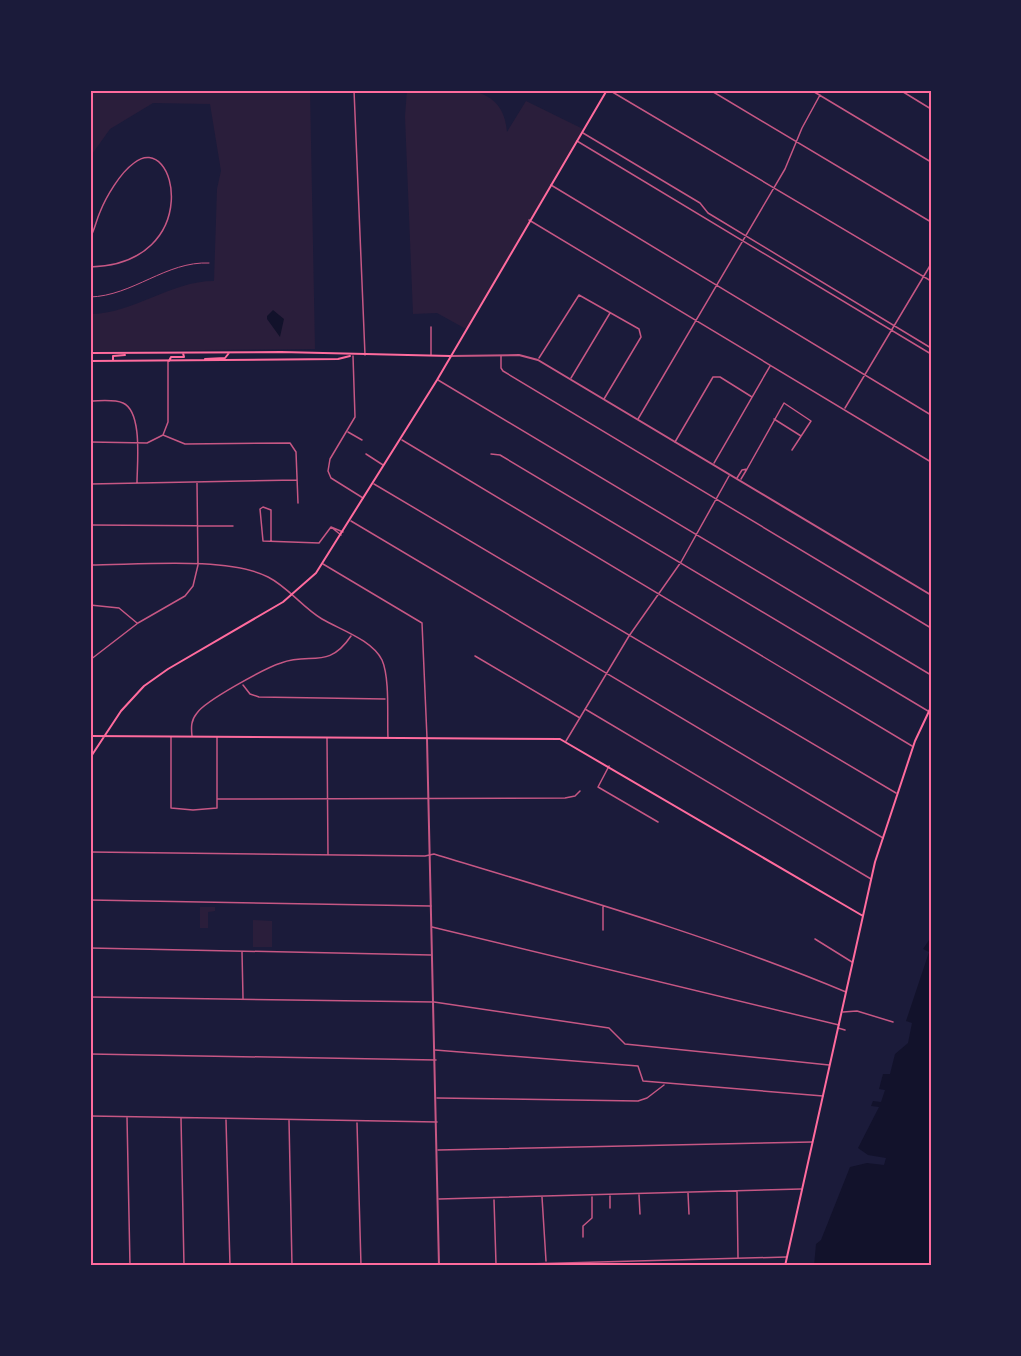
<svg xmlns="http://www.w3.org/2000/svg" width="1021" height="1356" font-family="'Golos Text',sans-serif">
<rect width="100%" height="100%" fill="#1b1b3a"/>
<path fill="#2a1e3b" d="M90,90h220l5,259 -225,2v-37c44,0 80,-33 124,-33l3,-92 4,-18 -11,-67 -57,-1 -43,26 -20,28z
M407,90c40,0 96,-12 100,42l19,-31 57,28 -117,200 -29,-16 -24,1 -8,-197z
M200,907h15v4l-7,1v16h-8z
M253,920l19,1v26h-19z"/>
<path fill="#12122b" d="M273,310l11,9 -4,18 -13,-18v-3z
M931,937v329h-117l2,-22 5,-4 29,-73 17,-4 17,2 2,-7 -18,-3 -10,-7 21,-41 -8,-1 2,-5 8,1 4,-12 -6,-1 4,-15h7l5,-20 13,-11 4,-20 -6,-2 23,-69 -6,-3z"/>
<g fill="none" stroke-linecap="round" stroke-linejoin="round">
<path stroke="#c65784" stroke-width="1" d="M90,297c43,-1 76,-36 119,-34"/>
<path stroke="#c65784" stroke-width="1.5" d="M354,90l11,265
M609,90l322,191
M710,90l221,132
M811,90l120,72
M900,90l31,19
M583,133l117,70 8,10 223,135
M577,141l354,213
M551,185l380,230
M529,220l402,242
M90,238c5,-9 6,-17 10,-26 6,-15 20,-39 34,-49 43,-34 71,101 -44,104
M431,355v-28
M353,356l2,61 -25,42 -2,12 3,7 32,20
M501,356v12l2,3 428,257
M539,358l40,-63 60,34 2,8 -37,62
M571,378l39,-65
M438,380l493,295
M90,401c10,0 24,-2 33,2 20,9 14,61 14,80
M845,408l86,-144
M638,419l147,-250 17,-41 18,-33
M774,419l27,17
M348,432l14,8
M163,435l22,9 105,-1 6,9 2,51
M402,440l510,306
M90,442l57,1 16,-8 5,-13v-61
M675,442l38,-65h7l32,20
M366,454l17,11
M491,454l9,1 428,256
M714,463l56,-97
M747,469l37,-66 27,18 -19,29
M737,478l5,-8 5,-1 -6,10
M90,484l207,-4
M374,484l522,309
M351,521l532,317
M90,525l143,1
M341,535l-10,-8 12,5
M271,541v-31l-8,-3 -3,2 3,32 56,2 12,-16
M323,564l99,59 5,115
M90,565c46,0 138,-9 178,12 20,10 34,30 54,42 19,11 50,21 60,41 8,18 5,57 6,78
M90,605l29,3 18,15
M475,656l105,62
M90,660l48,-37 47,-27 8,-10 5,-21 -1,-82
M243,685l7,9 9,3 126,2
M585,709l286,170
M192,736c-1,-9 -1,-16 5,-23 8,-12 68,-45 84,-50 30,-11 47,7 70,-27
M171,737v71l22,2 24,-2v-71
M327,738l1,117
M566,741l63,-105 52,-74 48,-86
M609,766l-11,21 60,35
M217,799l348,-1 10,-2 5,-5
M90,852l335,4 9,-2c138,42 278,82 412,138
M90,900l341,6
M603,907v23
M432,927l407,98
M815,939l37,23
M90,948l341,7
M242,952l1,46
M90,997l344,5 175,26 16,16 204,21
M843,1012l14,-1 36,11
M838,1028l7,2
M435,1050l203,16 5,15 180,15
M90,1054l346,6
M437,1098l201,3 9,-3 17,-13
M90,1116l347,6
M127,1117l3,149
M181,1118l3,148
M226,1120l4,146
M289,1120l3,146
M357,1123l4,143
M438,1150l374,-8
M737,1191l1,66
M688,1193l1,21
M639,1195l1,19
M610,1196v12
M542,1197l4,64
M439,1199l362,-10
M494,1200l2,64
M583,1237v-11l9,-8v-21
M454,1266l332,-9"/>
<path stroke="#c65784" stroke-width="2" d="M451,356l68,-1 19,5 393,235
M427,739l12,527"/>
<path stroke="#ff6b9d" stroke-width="2" d="M90,353l191,-1 169,4
M205,359l20,-1 4,-5
M113,360v-4l12,-1
M90,361l248,-2 12,-3
M169,361l2,-4h13l-1,-4
M90,736l470,3 303,177
M90,758l31,-47 23,-25 24,-17 115,-67 33,-29 121,-193 170,-290
M785,1266l90,-404 40,-121 16,-34"/>
</g>
<rect width="1021" height="1356" fill="none" stroke="#1b1b3a" stroke-width="183"/>
<rect x="92" y="92" width="838" height="1172" fill="none" stroke="#ff6b9d" stroke-width="2"/>
</svg>
